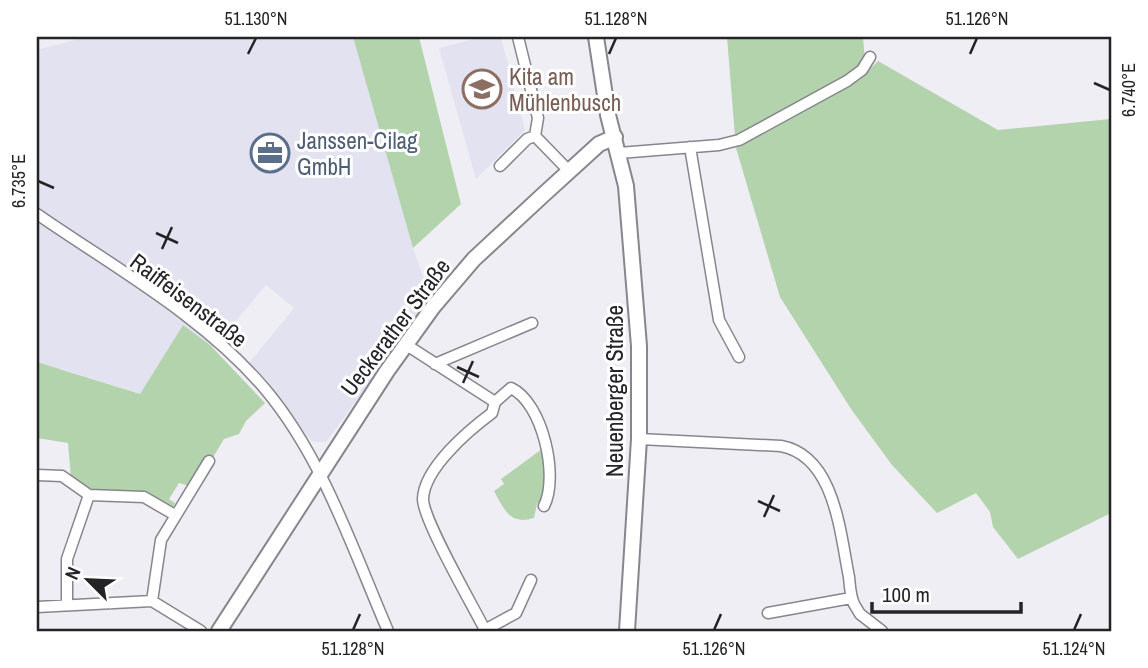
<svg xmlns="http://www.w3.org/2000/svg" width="1148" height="668" font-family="'Archivo Narrow',sans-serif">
<rect width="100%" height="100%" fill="#efeef5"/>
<path fill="#e3e2f0" d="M86,37h267l60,211 18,50 -105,144h-13l-8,-8 -35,-50 -21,-21 45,-55 -28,-23 -53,63 -30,-23 -43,69 -78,-25 -25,5v-324z
M482,37h19l24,93 -49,49 -37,-131z"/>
<path fill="#b3d3ad" d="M353,37h66l42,167 -48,44z
M727,37h136l2,24 -7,8 -123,67z
M878,61l120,69 113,-11v394l-93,46 -25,-32 -3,-15 -14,-19 -39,20 -45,-48 -41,-56 -71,-112 -44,-149 125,-70z
M183,325l27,20 55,58 -19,18 -7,13 -15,5 -12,20 -23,27 -10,-3 -10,16 6,4 -3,5 -75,-16 -26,-14 -3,-35 -31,-5v-76l103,32z
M542,449l3,45 -8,10 -3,14c-24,7 -29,-7 -40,-27l10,-7 -3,-5z"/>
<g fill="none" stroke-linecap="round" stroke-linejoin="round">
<defs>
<path id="street" d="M518,37l20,81 -3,18
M535,136l34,35
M690,147l29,173 20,37
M619,153l100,-8 20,-5 108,-59 15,-11 8,-13
M500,166l27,-27 8,-3
M37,214c78,54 166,102 228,175 58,69 88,161 123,242
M405,344l90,58 16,-14c32,15 48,89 33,118
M435,364l97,-41
M639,439l142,7c54,10 59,87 68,131 1,9 1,18 5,27l6,10 22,17
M37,475l25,1 27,19 55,2 31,18
M152,601l9,-61 48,-79
M67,605v-46l22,-64
M37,607l115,-6 49,30
M768,613l83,-15
M485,630c-12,-24 -62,-110 -62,-131 1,-31 46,-69 69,-86l3,-11
M483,631l33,-18 15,-33"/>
<path id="secondary" d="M596,37l12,78 18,71 13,160v93l-12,192
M219,631l168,-260 46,-64 41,-48 69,-64 56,-51 16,-7"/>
</defs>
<use href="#street" stroke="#86868c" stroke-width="13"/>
<use href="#secondary" stroke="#86868c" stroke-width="18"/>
<use href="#street" stroke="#fff" stroke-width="10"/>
<use href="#secondary" stroke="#fff" stroke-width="14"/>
</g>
<path fill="none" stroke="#242326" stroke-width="2.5" d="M248,54l8,-16M609,54l7,-16M970,54l7,-16M1094,83l16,7M38,181l16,7M156,233l22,10M162,249l10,-22M457,367l22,10M463,383l10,-22M758,501l22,10M764,517l10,-22M353,630l7,-16M714,630l7,-16M1074,630l7,-16"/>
<defs>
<symbol id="school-ring" viewBox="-11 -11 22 22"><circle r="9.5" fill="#fff" stroke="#8d6e63" stroke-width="1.5"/><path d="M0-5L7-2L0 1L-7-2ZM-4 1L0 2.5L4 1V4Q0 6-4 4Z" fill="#8d6e63"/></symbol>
<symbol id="office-ring" viewBox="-11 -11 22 22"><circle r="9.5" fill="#fff" stroke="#5c6f8a" stroke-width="1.5"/><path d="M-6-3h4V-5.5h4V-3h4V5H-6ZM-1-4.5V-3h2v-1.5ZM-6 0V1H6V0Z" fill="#5c6f8a"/></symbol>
</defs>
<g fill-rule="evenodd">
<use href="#school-ring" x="460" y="67" width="44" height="44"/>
<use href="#office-ring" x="248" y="131" width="44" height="44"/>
</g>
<g text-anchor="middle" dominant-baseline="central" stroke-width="6" stroke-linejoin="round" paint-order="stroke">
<g font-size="23" fill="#785e54" stroke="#fff" text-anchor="start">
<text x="509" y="76">Kita am<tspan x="509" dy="26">Mühlenbusch</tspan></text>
</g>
<g font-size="23" fill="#4e5e75" stroke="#fff" text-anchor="start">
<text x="297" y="140">Janssen-Cilag<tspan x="297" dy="26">GmbH</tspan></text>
</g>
<g font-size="23" fill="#242326" stroke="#fff">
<text transform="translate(189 300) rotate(37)">Raiffeisenstraße</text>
<text transform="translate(395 327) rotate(-53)">Ueckerather Straße</text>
<text transform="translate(614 391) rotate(-90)">Neuenberger Straße</text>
</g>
</g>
<rect width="1148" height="668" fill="none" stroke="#ffffff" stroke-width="77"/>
<g transform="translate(88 580) rotate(294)" stroke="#ffffff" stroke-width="5" paint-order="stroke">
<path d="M0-5L12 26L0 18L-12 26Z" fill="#242326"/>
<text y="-10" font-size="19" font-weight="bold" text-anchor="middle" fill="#242326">N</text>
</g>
<path d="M872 602v10h149v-10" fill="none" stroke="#242326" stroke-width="3.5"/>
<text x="882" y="602" font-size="21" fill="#242326" stroke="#ffffff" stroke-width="5" paint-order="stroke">100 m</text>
<rect x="38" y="38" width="1072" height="592" fill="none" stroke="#242326" stroke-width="2.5"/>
<g font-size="18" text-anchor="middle" fill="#242326">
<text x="256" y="25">51.130°N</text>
<text x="616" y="25">51.128°N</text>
<text x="977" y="25">51.126°N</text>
<text transform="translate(1129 90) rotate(-90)" y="6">6.740°E</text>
<text transform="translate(19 181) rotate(-90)" y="6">6.735°E</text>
<text x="353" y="655">51.128°N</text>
<text x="714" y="655">51.126°N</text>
<text x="1074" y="655">51.124°N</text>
</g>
</svg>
